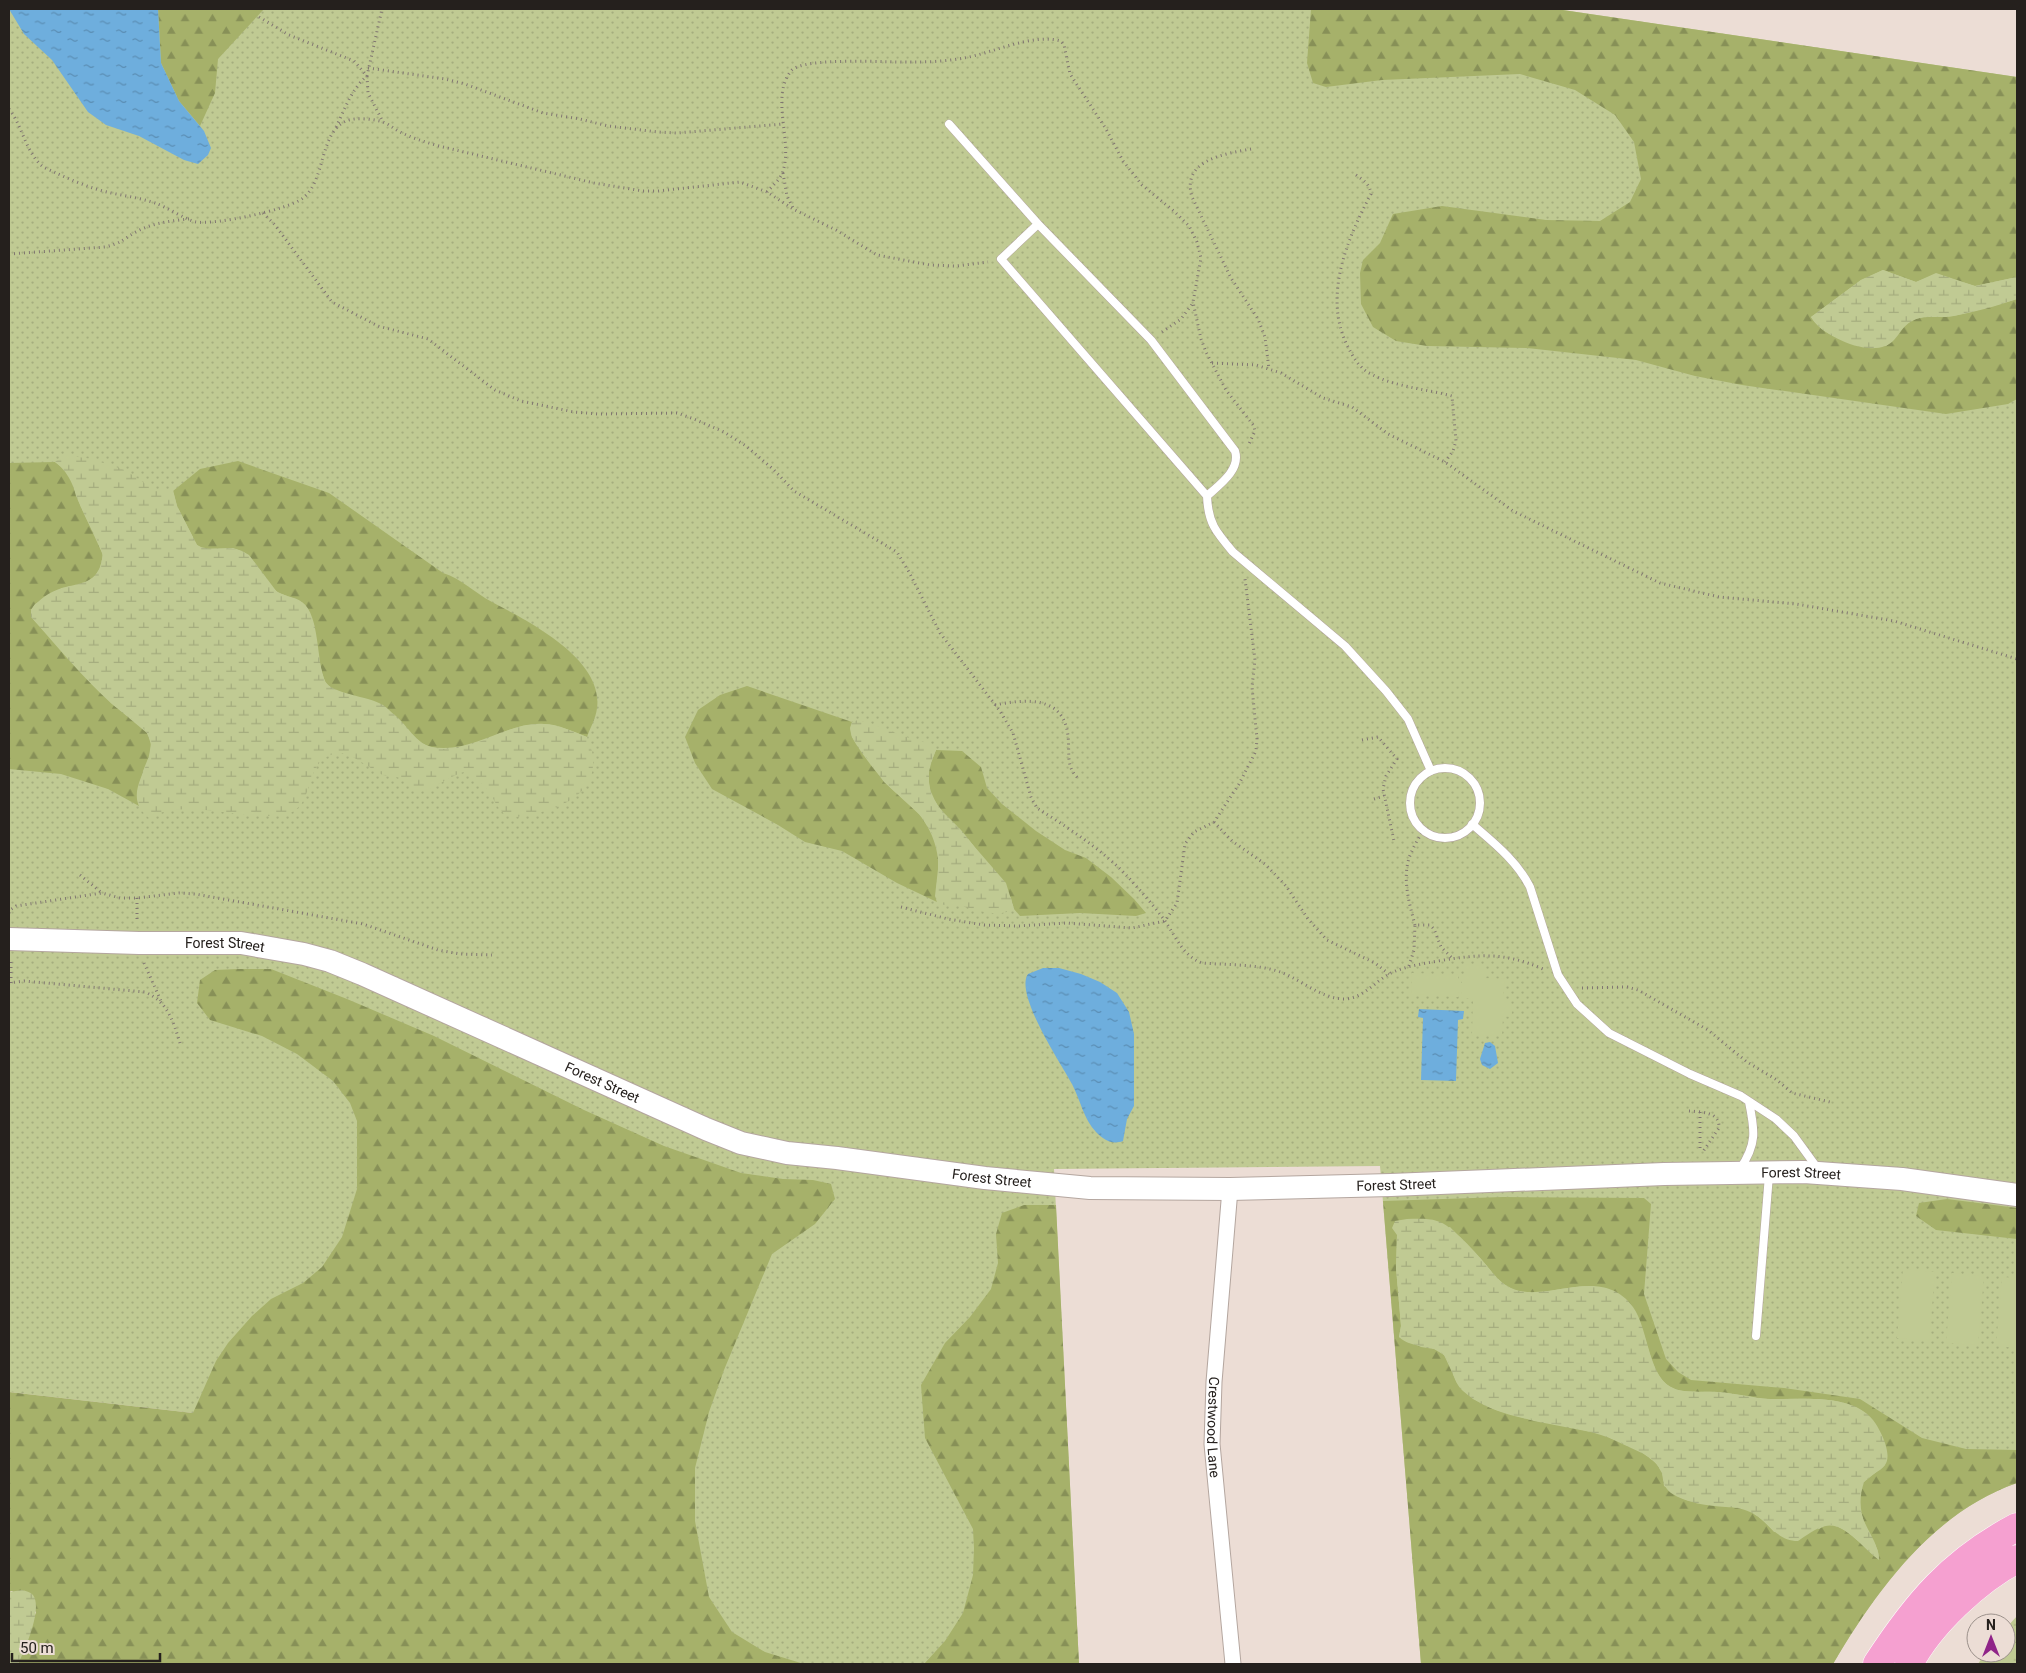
<svg xmlns="http://www.w3.org/2000/svg" width="2026" height="1673" font-family="Roboto,sans-serif">
<defs>
<pattern id="grass-dots" width="8" height="8" patternUnits="userSpaceOnUse" patternTransform="scale(1.25)"><rect width="8" height="8" fill="#c0ca93"/><path d="M2 2h.1M6 6h.1" fill="none" stroke="#a5ad7e" stroke-width="1.8" stroke-linecap="round"/></pattern>
<pattern id="forest-firs" width="22" height="20" patternUnits="userSpaceOnUse" patternTransform="scale(1.25)"><rect width="22" height="20" fill="#a6b16a"/><path d="M5 1l3.5 6h-7zM16 11l3.5 6h-7z" fill="#879057"/></pattern>
<pattern id="wetland-marsh" width="20" height="14" patternUnits="userSpaceOnUse" patternTransform="scale(1.25)"><rect width="20" height="14" fill="#c0ca93"/><path d="M1 5h8M5 5V1M11 12h8M15 12V8" fill="none" stroke="#a5ad7e"/></pattern>
<pattern id="water-ripples" width="26" height="14" patternUnits="userSpaceOnUse" patternTransform="scale(1.25)"><rect width="26" height="14" fill="#6eaedd"/><path d="M2 4q2-2 4 0t4 0M15 11q2-2 4 0t4 0" fill="none" stroke="#5a8db3"/></pattern>
</defs>
<rect width="100%" height="100%" fill="#ecddd5"/>
<path fill="url(#grass-dots)" d="M9,9h1547l461,68v1406c-84,29 -141,108 -184,181h-412l-41,-498 -326,3 25,495h-847l-39,-251 -184,-21z"/>
<path fill="url(#forest-firs)" fill-rule="evenodd" d="M158,9h106l-46,50 -3,34 -15,33 -21,-25 -18,-38z
M1311,9h245l461,68v200l-42,9 -39,-12 -20,8 -33,-12 -22,10 -50,37c15,25 49,26 75,29 9,-7 14,-19 25,-25 12,-7 28,-2 42,-5 21,-4 44,-10 64,-17v100l-9,5 -62,10 -204,-29 -47,-9 -59,-16 -109,-12 -100,-2 -31,-5 -23,-14 -12,-23 -1,-31 3,-13 17,-17 13,-29 49,-8 104,14 54,1 30,-19 11,-23 -7,-37 -19,-27 -40,-25 -55,-16 -138,6 -56,7 -13,-4 -6,-20z
M238,461l91,32 114,80c19,6 32,20 49,29 36,19 112,57 105,106 -1,10 -7,20 -10,29 -13,-5 -29,-13 -43,-13 -39,-2 -72,30 -112,23 -17,-3 -26,-25 -40,-34 -11,-8 -46,-19 -60,-24l-7,-7 -7,-24 -4,-34 -19,-25 -18,-7 -28,-37 -7,-4 -9,-3 -30,1 -6,-4 -20,-39 -4,-15 27,-22z
M55,462l10,8 7,11 4,15 27,59 -3,13 -6,10 -13,7 -19,3 -27,16 -4,6v7l80,86 36,30 4,11 -2,12 -6,15 -6,26 2,9 -31,-17 -47,-15 -52,-5v-306z
M747,686l105,36c-2,5 -2,10 0,15 6,12 25,37 34,46 11,12 27,22 36,35 12,17 18,36 16,57 -1,9 -3,18 -1,27l-40,-19 -55,-32 -37,-9 -27,-17 -66,-36 -17,-26 -10,-26 13,-27 22,-15z
M936,750l26,1 19,16 6,21 15,16 34,27 29,19 21,8 25,19 23,22 12,14 -10,3 -56,-3 -60,3 -6,-7 -3,-11c-17,-23 -32,-47 -50,-68 -11,-12 -23,-20 -29,-36 -7,-15 -2,-29 4,-44z
M238,969h33l76,30 87,37 150,74 80,36 77,27 42,6 30,1 18,4 4,15 -20,25 -43,30 -48,116 -15,42 -14,56v53l14,76 23,35 33,20 39,12h-786l18,-52 -24,-21 -3,1v-200l184,21 23,-52 12,-18 24,-27 19,-17 32,-16 19,-16 20,-30 15,-48v-68l-7,-18 -17,-22 -36,-27 -35,-18 -52,-16 -13,-17 3,-23 15,-10z
M1503,1197l141,1 7,6 -7,90 22,65 12,13 13,8 93,8 76,11 62,39 44,11 51,1v33c-84,29 -141,108 -184,181h-412l-38,-463zM1450,1227c10,11 21,21 31,32 10,11 17,23 30,29 32,15 71,-15 106,6 36,22 25,80 56,94 12,6 32,3 45,4 18,1 35,6 52,7 36,1 96,-8 110,36 3,9 4,20 5,30l-21,17c-6,18 -4,34 5,51 5,10 10,16 10,26 -16,-9 -38,-45 -60,-30l-45,3c-23,-28 -38,-23 -71,-29 -6,-1 -13,-1 -19,-4 -7,-3 -14,-9 -20,-13l-2,-13 -6,-10 -12,-9 -43,-20 -67,-13 -38,-11 -23,-11 -16,-16 -13,-28 -10,-6 -13,-2 -22,-10 2,-11 -5,-58 1,-33z
M1947,1199l70,9v31l-81,-9 -20,-14 3,-13z
M1024,1205h32l23,459h-155l21,-23 18,-28 10,-38 1,-27 -1,-19 -48,-91 -4,-53 24,-42 25,-26 21,-28 7,-26 -2,-29 6,-21z"/>
<path fill="url(#wetland-marsh)" d="M1883,270l33,12 20,-9 39,13 42,-9v22c-20,6 -42,12 -63,17 -11,2 -23,-1 -34,2 -21,5 -20,23 -35,28 -22,9 -63,-11 -74,-29l50,-37z
M65,455l26,4 34,11 28,19 20,1 4,16 20,39c13,8 30,0 44,6 13,5 23,28 34,39 8,7 19,6 27,12 18,13 14,58 23,79 6,13 44,15 58,24 16,11 28,36 48,42 39,11 74,-26 113,-23 15,1 30,8 43,13 2,6 5,13 6,19 3,35 -24,48 -52,56 -10,3 -24,7 -34,3 -11,-5 -13,-19 -21,-27 -6,-7 -13,-12 -22,-16 -15,4 -35,21 -49,20 -4,-5 -8,-10 -14,-13 -6,-4 -11,-1 -18,-4 -11,-5 -33,-23 -44,-22 -36,4 -23,47 -47,59 -9,5 -20,4 -30,4 -33,-1 -84,-16 -113,2 -3,-3 -8,-7 -10,-12 -11,-24 23,-50 8,-73 -8,-12 -25,-20 -35,-29 -29,-26 -55,-58 -81,-87v-7c7,-10 18,-18 31,-22 17,-5 33,-4 39,-24 1,-4 2,-8 1,-11 -4,-14 -12,-26 -18,-39 -9,-19 -11,-39 -29,-52z
M858,720l14,4 34,13 28,8 2,5 -7,17v15l2,12 9,16 20,20 46,53 8,26c-17,10 -36,0 -54,-3 -9,-1 -15,1 -23,-4l-2,-6 3,-27v-17l-6,-19 -11,-17 -37,-34 -32,-45 -2,-9 2,-6z
M1407,1219c10,0 21,-1 30,2 14,3 41,34 50,45 7,9 14,18 25,23 37,14 89,-25 121,18 16,22 15,73 42,82 11,4 28,2 41,3 18,1 35,6 52,7 31,1 83,-7 105,21 7,9 20,34 12,45 -5,7 -16,10 -21,17 -4,5 -4,15 -4,22 0,20 19,36 19,56 -14,-10 -36,-39 -54,-35 -7,2 -21,12 -27,16 -23,0 -31,-22 -50,-31 -7,-3 -14,-2 -22,-3 -18,-1 -40,-4 -55,-14 -8,-6 -6,-11 -9,-20 -3,-8 -10,-14 -18,-19 -20,-13 -47,-21 -70,-26 -37,-8 -82,-11 -111,-37 -11,-10 -10,-26 -19,-36 -10,-12 -31,-5 -45,-18l2,-11 -5,-58 1,-33 -5,-7 3,-7z
M22,1590c4,1 8,2 11,5 10,13 -8,55 -15,69h-9v-72z
M2017,1616v48h-39l7,-11h21v-25z"/>
<path fill="#c0ca93" d="M1464,964l20,2v12l21,1 -2,20 8,1 1,17 -9,-1 -1,20 -30,-1 1,-36 -11,-1 -1,-6 -3,1v4l-47,-3 1,-21 46,2v7l4,1v-7h2z
M1903,1269l32,3 -6,69 -32,-3z
M1952,1273l32,3 -6,69 -32,-2z
M2002,1277l15,1v70l-21,-2z"/>
<path fill="url(#water-ripples)" d="M9,9h149l3,54 18,38 25,30 7,17 -3,7 -10,9 -14,-4 -45,-24 -33,-11 -18,-13 -36,-52 -28,-26z
M1043,968h16l22,6 19,8 17,11 12,19 5,22v72l-7,13 -4,22c-11,4 -19,-1 -27,-9 -12,-12 -16,-33 -24,-48 -10,-19 -58,-90 -44,-110z
M1419,1009l45,2 -1,8 -5,1 -2,61 -35,-1 2,-62 -5,-1z
M1490,1042l5,4 3,17 -8,6 -8,-4 -2,-6 5,-16z"/>
<g fill="none" stroke-linecap="round" stroke-linejoin="round">
<defs>
<path id="lane" d="M949,124l89,100 -37,35 206,237c1,27 9,36 26,56l112,94 41,45 22,28 23,52
M1038,224l113,116 84,111c6,19 -16,34 -28,45
M1410 803a35 35 0 1 1 70 0a35 35 0 1 1-70 0Z
M1472,824c22,19 45,37 58,63l28,88 19,29 32,29 81,41 51,22 35,23 18,17 24,33
M1740,1169c17,-25 15,-38 9,-67
M1756,1336l13,-161"/>
<g id="street">
<path id="s1" d="M1230,1189l-16,193 -2,62 21,220"/>
</g>
<g id="secondary">
<path id="s2" d="M9,939l130,4h102l63,11 26,7 32,13 344,155 35,14 46,10 50,5 148,20 105,10 140,1 161,-4 273,-11 140,-2 98,7 115,16"/>
</g>
<path id="highway" d="M1877,1664c39,-60 75,-103 140,-137
M1909,1664c21,-40 68,-84 108,-105"/>
</defs>
<use href="#lane" stroke="#b4a69f" stroke-width="9"/>
<use href="#street" stroke="#b4a69f" stroke-width="17"/>
<use href="#secondary" stroke="#b4a69f" stroke-width="24"/>
<use href="#highway" stroke="#fff" stroke-width="29"/>
<path stroke="#807671" stroke-width="3" stroke-dasharray="1 4" stroke-linecap="butt" d="M259,17l30,18 65,26 13,15 1,17 15,29
M368,68l77,11 20,5 78,29 37,6 28,7 50,6 19,1 106,-9
M9,109c13,16 16,41 32,56 3,3 9,5 13,7 17,8 38,17 57,21 15,3 29,5 44,10 12,4 31,17 41,19 19,3 92,-12 107,-24 23,-18 16,-65 43,-77 9,-4 28,-2 37,1 6,2 11,7 17,10 12,6 25,10 39,14l155,37 49,8h15l82,-9 27,10 26,17 43,21 41,25 53,10 26,1 32,-4
M336,127c9,-18 16,-39 31,-51l15,-67
M1251,149c-27,5 -70,11 -59,48l39,81 27,41 7,18 4,32
M783,173l4,23 6,12
M1356,175c7,5 14,9 15,19 -24,45 -48,102 -24,151 6,12 12,23 24,29 24,13 55,15 81,22l4,45 -3,10 -8,11
M767,192c5,-6 14,-13 16,-21 10,-30 -13,-74 8,-100 12,-15 102,-8 124,-9 16,0 33,-1 49,-4 29,-5 68,-25 97,-17l3,4 6,29 36,55 17,32 19,24 33,27 14,14 8,16 4,16 -8,44 8,37 5,13 20,38 28,36 1,5 -6,13
M263,213l12,12 57,77 46,24 50,13 67,51 26,11 53,11 24,2 79,-1 17,6 30,13 22,14 28,24 20,21 103,61 12,20 31,61 60,78 13,22 18,64 6,11c30,19 67,43 91,69 13,14 26,29 37,44 11,16 18,35 37,42 24,2 49,1 72,7 24,6 45,29 71,29 19,-1 30,-18 46,-26 15,-7 31,-9 47,-12 42,-7 66,-9 105,8
M9,254l96,-7c16,-4 16,-6 29,-14 17,-10 36,-12 55,-14
M1162,332l19,-13 12,-16
M1212,363l44,2 25,8 42,25 29,9 36,27 57,28 68,49 147,72 59,14 77,7 98,17 123,38
M995,705c30,-6 69,-10 73,31 2,16 -3,31 11,43
M1362,740l16,-3 19,22 -11,17 -3,13 11,52
M1374,799l10,-3
M1214,822l18,19 33,23 21,22 22,33 19,21 48,23 14,11
M80,875l22,18
M137,898v25
M901,907l47,12 36,6 34,1 48,-3 66,5 33,-7 12,-18 8,-59 9,-12 20,-10 25,-38 17,-33 1,-12 -5,-52 3,-27 -10,-81
M9,913l1,-3 6,-4 86,-13 18,5h17l42,-5 16,1 168,30 75,26 22,4 32,1
M1415,925c-5,-19 -12,-42 -7,-63 2,-10 10,-22 15,-32
M144,963l17,38
M1409,966l5,-16 1,-25h15l4,4 7,18 11,11
M9,983l15,-2 121,11c23,10 28,29 35,51
M11,983v-24
M1582,988l45,-1 11,3 70,40 39,32 30,18 15,13 38,9
M1689,1111c13,1 31,1 30,17l-17,25
M1700,1112v40"/>
<use href="#lane" stroke="#fff" stroke-width="8"/>
<use href="#street" stroke="#fff" stroke-width="15"/>
<use href="#secondary" stroke="#fff" stroke-width="22"/>
<use href="#highway" stroke="#f5a0d0" stroke-width="28"/>
</g>
<g text-anchor="middle" dominant-baseline="central" stroke-width="4" stroke-linejoin="round" paint-order="stroke">
<g font-size="14" fill="#25201d" stroke="#ecddd5">
<text stroke="none"><textPath href="#s2" startOffset="216">Forest Street</textPath></text>
<text stroke="none"><textPath href="#s2" startOffset="621">Forest Street</textPath></text>
<text stroke="none"><textPath href="#s2" startOffset="1836">Forest Street</textPath></text>
<text stroke="none"><textPath href="#s2" startOffset="1026">Forest Street</textPath></text>
<text stroke="none"><textPath href="#s2" startOffset="1431">Forest Street</textPath></text>
<text stroke="none"><textPath href="#s1" startOffset="239">Crestwood Lane</textPath></text>
</g>
</g>
<rect width="2026" height="1673" fill="none" stroke="#25201d" stroke-width="20"/>
<g transform="translate(1991 1638)"><circle r="24" fill="#ecddd5" stroke="#9c918b"/>
<path d="M0-4L9 19L0 12L-9 19Z" fill="#8f2488"/>
<text y="-8" font-size="14" font-weight="bold" text-anchor="middle" fill="#25201d">N</text>
</g>
<path d="M12 1653v8h148v-8" fill="none" stroke="#25201d" stroke-width="2.5"/>
<text x="20" y="1653" font-size="15" fill="#25201d" stroke="#ecddd5" stroke-width="4" paint-order="stroke">50 m</text>
</svg>
